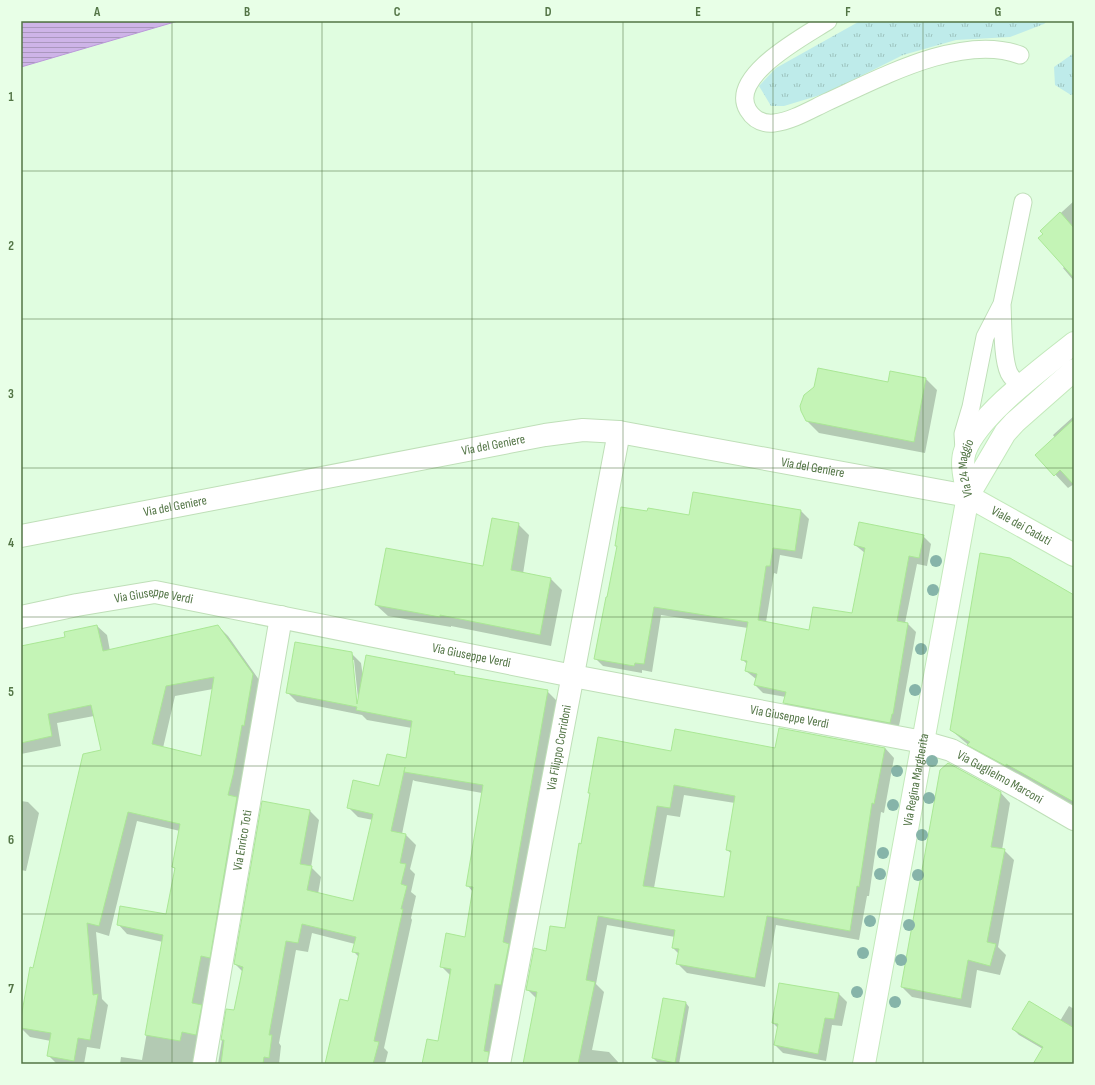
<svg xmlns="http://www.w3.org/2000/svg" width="1095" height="1085" font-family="'Sofia Sans Condensed',sans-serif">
<defs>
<pattern id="grass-tufts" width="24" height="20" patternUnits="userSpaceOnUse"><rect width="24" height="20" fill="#beebea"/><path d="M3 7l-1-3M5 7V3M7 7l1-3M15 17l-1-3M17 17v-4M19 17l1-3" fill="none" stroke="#9dc3bf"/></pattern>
<pattern id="water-rules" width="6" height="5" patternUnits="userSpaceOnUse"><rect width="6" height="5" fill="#ceb4e8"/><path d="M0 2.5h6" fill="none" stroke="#aa97be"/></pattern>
</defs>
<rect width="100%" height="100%" fill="#e0fde0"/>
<path fill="url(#grass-tufts)" d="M860,21h187l-3,3 -34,13 -54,3 -53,15 -76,38 -43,13h-13l-12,-20 17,-18z
M1074,53v41l-3,1 -16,-10 -1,-18z"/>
<path fill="url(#water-rules)" stroke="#bb99da" d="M21,21h157l-157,46z"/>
<path fill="#0003" fill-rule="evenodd" d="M1074,201v80l-11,-13 2,-2 -24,-35z
M926,379l11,11 -12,63 -106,-20 -12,-12z
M1074,416v68l-6,4 -31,-33 18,-17 -2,-3z
M801,511l8,8 -7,40 -22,-4 -3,19 -3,-1 -8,49 44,9 43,-17 12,-61 -10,-8 68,-9 8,8 -4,22 -10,-2 -12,59 3,1 8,8 -16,89 -2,9 -105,-19 -8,-8 1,-6 -23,-4 -8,-8 1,-6 -10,-8 2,-6 -6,-6 6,-31 -87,-13 -9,57 -10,-2v3l-39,-7 -8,-8 23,-111 -2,-2 74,-29z
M518,524l11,11 -6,39 28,5 11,11 -11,56 -100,-20v1l-63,-11 -12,-11 108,-38z
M1074,597v209l-94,-51 -29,-25z
M97,626l10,9 3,16 108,-25 10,10 34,48 -60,323 9,8 -9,49h-82l1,-7 21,3 21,-118 -36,-8 -9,-10 49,-9 9,-45 -3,-3 7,-36 -43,-10 -28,115 -13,-4 6,67 6,6 -8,44 -13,-2 -3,17h-27l-9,-9 3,-14 -21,-4 -9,-9 13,-59 68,-218 -8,-35 -37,7 4,23 -40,8v-107l45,-9zM213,689l-12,69 -38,-10 12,-52z
M351,653l10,10 2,14 91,-4 4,3 89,15 10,10 -64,363h-68l14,-21 12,-67 -10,-10 25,-28 7,-46 -6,-7 15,-92 -67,-12 -2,-1 -11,54 4,1 10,10 -6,24 5,5 -4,18 5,4 -5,22 1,2 -28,128 4,4 -3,12h-59l23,-62 10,-45 -5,-5 1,-8 -43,-11 -4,19 -12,-2 -17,93 2,3 -2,18h-61l9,-54 8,1 8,-39 -8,-8 75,-153 9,9 -8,47 10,10 -3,17 36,8 19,-82 -15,-3 -10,-10 32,-20 27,-28 5,-31 -45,-8 -5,-5 -65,-13 -10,-10zM352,660h2l5,48 -2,1z
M885,748l9,10 -10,55 -3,-1 -12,84h-2l-8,44 -83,-15 -11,62 -78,-14 -10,-10 2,-9 -6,-6 2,-11 -68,-12 -11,59 8,8 -12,58 17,2 9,10v2h-94l13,-65 -10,-10 19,-37 20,-22 25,-136 -2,-1 82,-41 104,-3zM684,795l51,8 -8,47 5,4 -8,44 -70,-10 13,-73 13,2z
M1000,792l10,11 -8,47h2l10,10 -16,87 8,8 -6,20 -23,-5 -6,38 -59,-11 -10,-10z
M21,801l7,1 11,11 -13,58 -5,-1z
M779,984l60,10 8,8 -5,24 -10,-1 -6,36 -43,-8 -8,-8 3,-17 -5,-5z
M664,999l22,4 3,4 -10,57 -22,-2 -4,-4z
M1069,1006l5,3v55h-39l8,-15 -24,-14 -6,-6 47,-8z"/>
<path fill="#c4f4b6" stroke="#aae895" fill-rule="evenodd" d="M1060,212l14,16v50l-36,-40 5,-4 -3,-3z
M818,368l70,14 2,-11 36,7 -12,64 -108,-21 -5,-10 -1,-5 4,-11 10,-8z
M1074,419v66l-14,-15 -6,6 -19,-21z
M693,492l108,18 -6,41 -22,-3 -3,18h-4l-8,54 51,10 4,-23 39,6 13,-65 -11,-3 5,-23 65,13 -5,23 -10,-2 -12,65 11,2 -15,91h-1l-2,9 -107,-20 3,-11 -32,-7 3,-11 -12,-3 2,-10 -6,-1 7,-38 -94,-15 -10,57 -9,-1 -1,3 -40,-7 12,-62h1l10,-51h-2l6,-39 26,4 1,-3 41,7z
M492,518l27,5 -8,47 40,8 -11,57 -100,-20v2l-65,-12 11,-57 97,18z
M980,553l30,5 64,37v207l-68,-38v2l-39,-21 3,-3 -20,-12z
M97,625l6,26 115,-26 35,49 -9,52 -2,-1 -9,50 -5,20 9,2 -27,161 -9,-2 -9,47 10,2 -6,30 -14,-3 -2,9 -35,-6 18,-100 -46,-10 3,-19 46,8 9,-46 -3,-1 8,-43 -52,-12 -29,114 -12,-3 6,72 5,-1 -8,46 -12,-2 -4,23 -27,-5 4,-23 -30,-5v-10l9,-51 3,1 50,-214 18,-4 -10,-45 -43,9 4,22 -31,7v-97l44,-9 -1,-5zM214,677l-13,79 -49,-12 14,-58z
M295,642l57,10 5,52 9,-49 89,17 -1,2 94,16 -45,252 6,2 -8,41 -6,-1 -11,67 5,1 -2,12h-65l5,-25 11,2 13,-72 -11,-2 6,-34 19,4 8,-50 -7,-1 17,-101 -79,-13 1,-5 -14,64 15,3 -6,29 6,1 -5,20 6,2 -6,23h2l-29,132 5,1 -6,22h-48l15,-65 8,2 11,-48 -7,-1 4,-15 -54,-13 -4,19 -12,-2 -17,94h3l-3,23 -5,-1 -1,7h-42l3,-24h-3l5,-31 8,1 9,-43 -9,-3 28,-163 48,9 -10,54 12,2 -5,24 46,11 20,-87 -26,-6 6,-28 26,6 8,-32 19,4 6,-37 -56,-11 1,-3 -71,-14z
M779,728l106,20 -11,56 -2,-1 -13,84 -2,-1 -7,45 -83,-15 -12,62 -79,-14 3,-15 -7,-1 3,-18 -77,-14 -12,64 9,2 -17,82h-55l14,-72 -11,-2 8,-42 12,3 4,-25 15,2 14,-85 2,1 9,-51h-2l10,-56 73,14 4,-22 100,19zM674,785l61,11 -9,54 5,1 -7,46 -81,-11 14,-80 13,2z
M948,763l53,29 -10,55 14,2 -18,93 9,2 -6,22 -22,-6 -7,39 -60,-12 39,-217z
M779,983l60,10 -5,26 -9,-1 -7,36 -44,-9 4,-21 -6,-1z
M663,998l23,4 -11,61 -23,-5z
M1029,1001l45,27v36h-41l10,-17 -31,-18z"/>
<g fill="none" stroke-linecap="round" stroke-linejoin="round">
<defs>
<path id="lane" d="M828,21c-23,15 -100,55 -80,89 6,10 15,14 26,13 18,-2 36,-13 53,-21 53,-24 135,-69 193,-47
M1002,304l21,-102
M964,450l-1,-16 8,-27 14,-70 17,-33c1,18 0,54 7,69 3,6 7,9 13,13"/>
<g id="street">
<path id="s1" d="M21,536l524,-101 38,-5 36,2 349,64"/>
<path id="s2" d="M21,617l56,-12 78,-13 418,84 350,66 28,8 73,40 50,29"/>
<path id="s3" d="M204,1064l77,-447"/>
<path id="s4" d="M499,1064l120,-632"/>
</g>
<g id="secondary">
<path d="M968,496l37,-63 10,-11 59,-52"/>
<path id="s5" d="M968,496l106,59"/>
<path id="s6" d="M864,1064l104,-568c-2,-13 -8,-32 -3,-45 13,-36 78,-83 109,-108"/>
</g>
</defs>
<use href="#lane" stroke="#bfdfb8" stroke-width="19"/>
<use href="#street" stroke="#bfdfb8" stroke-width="24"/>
<use href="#secondary" stroke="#c3e9bb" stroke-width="24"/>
<use href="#lane" stroke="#fff" stroke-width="17"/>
<use href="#street" stroke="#fff" stroke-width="22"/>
<use href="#secondary" stroke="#fff" stroke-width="22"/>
</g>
<g fill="#86b4a9">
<circle cx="936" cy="561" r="6"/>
<circle cx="933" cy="590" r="6"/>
<circle cx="921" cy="649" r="6"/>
<circle cx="915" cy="690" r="6"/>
<circle cx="932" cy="761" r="6"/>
<circle cx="897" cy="771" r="6"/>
<circle cx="929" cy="798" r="6"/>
<circle cx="893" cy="805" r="6"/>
<circle cx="922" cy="835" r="6"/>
<circle cx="883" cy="853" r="6"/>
<circle cx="880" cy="874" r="6"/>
<circle cx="918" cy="875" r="6"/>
<circle cx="870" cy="921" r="6"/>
<circle cx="909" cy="925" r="6"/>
<circle cx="863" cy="953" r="6"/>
<circle cx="901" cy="960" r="6"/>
<circle cx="857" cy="992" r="6"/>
<circle cx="895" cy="1002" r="6"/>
</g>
<path fill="none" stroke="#537546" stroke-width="1" stroke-opacity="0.55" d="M172,21v1043M322,21v1043M472,21v1043M623,21v1043M773,21v1043M923,21v1043M21,171h1053M21,319h1053M21,468h1053M21,617h1053M21,766h1053M21,914h1053"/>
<g text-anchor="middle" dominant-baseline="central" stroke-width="3.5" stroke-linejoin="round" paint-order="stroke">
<g font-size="13" fill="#537546" stroke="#e8ffe7">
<text stroke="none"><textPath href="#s1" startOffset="481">Via del Geniere</textPath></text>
<text stroke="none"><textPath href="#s6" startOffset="606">Via 24 Maggio</textPath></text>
<text stroke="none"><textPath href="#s1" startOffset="805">Via del Geniere</textPath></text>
<text stroke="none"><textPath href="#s1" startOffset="157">Via del Geniere</textPath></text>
<text stroke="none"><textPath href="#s5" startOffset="61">Viale dei Caduti</textPath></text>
<text stroke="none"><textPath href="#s2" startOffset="135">Via Giuseppe Verdi</textPath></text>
<text stroke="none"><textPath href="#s2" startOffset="459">Via Giuseppe Verdi</textPath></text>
<text stroke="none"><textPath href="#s2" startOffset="783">Via Giuseppe Verdi</textPath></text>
<text stroke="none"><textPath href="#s4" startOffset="322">Via Filippo Corridoni</textPath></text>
<text stroke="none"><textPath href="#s2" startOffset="1004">Via Guglielmo Marconi</textPath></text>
<text stroke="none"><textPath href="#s6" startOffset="289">Via Regina Margherita</textPath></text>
<text stroke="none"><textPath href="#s3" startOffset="227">Via Enrico Toti</textPath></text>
</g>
</g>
<rect width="1095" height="1085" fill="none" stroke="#e8ffe7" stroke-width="44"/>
<rect x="22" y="22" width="1051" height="1041" fill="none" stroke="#537546" stroke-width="1.5"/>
<g font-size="13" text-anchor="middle" font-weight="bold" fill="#537546">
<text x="97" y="16">A</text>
<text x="247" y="16">B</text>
<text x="397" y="16">C</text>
<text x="548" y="16">D</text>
<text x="698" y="16">E</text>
<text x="848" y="16">F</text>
<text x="998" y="16">G</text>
<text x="11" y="101">1</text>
<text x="11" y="250">2</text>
<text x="11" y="398">3</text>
<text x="11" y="547">4</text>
<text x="11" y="696">5</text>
<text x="11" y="844">6</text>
<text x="11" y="993">7</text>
</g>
</svg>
